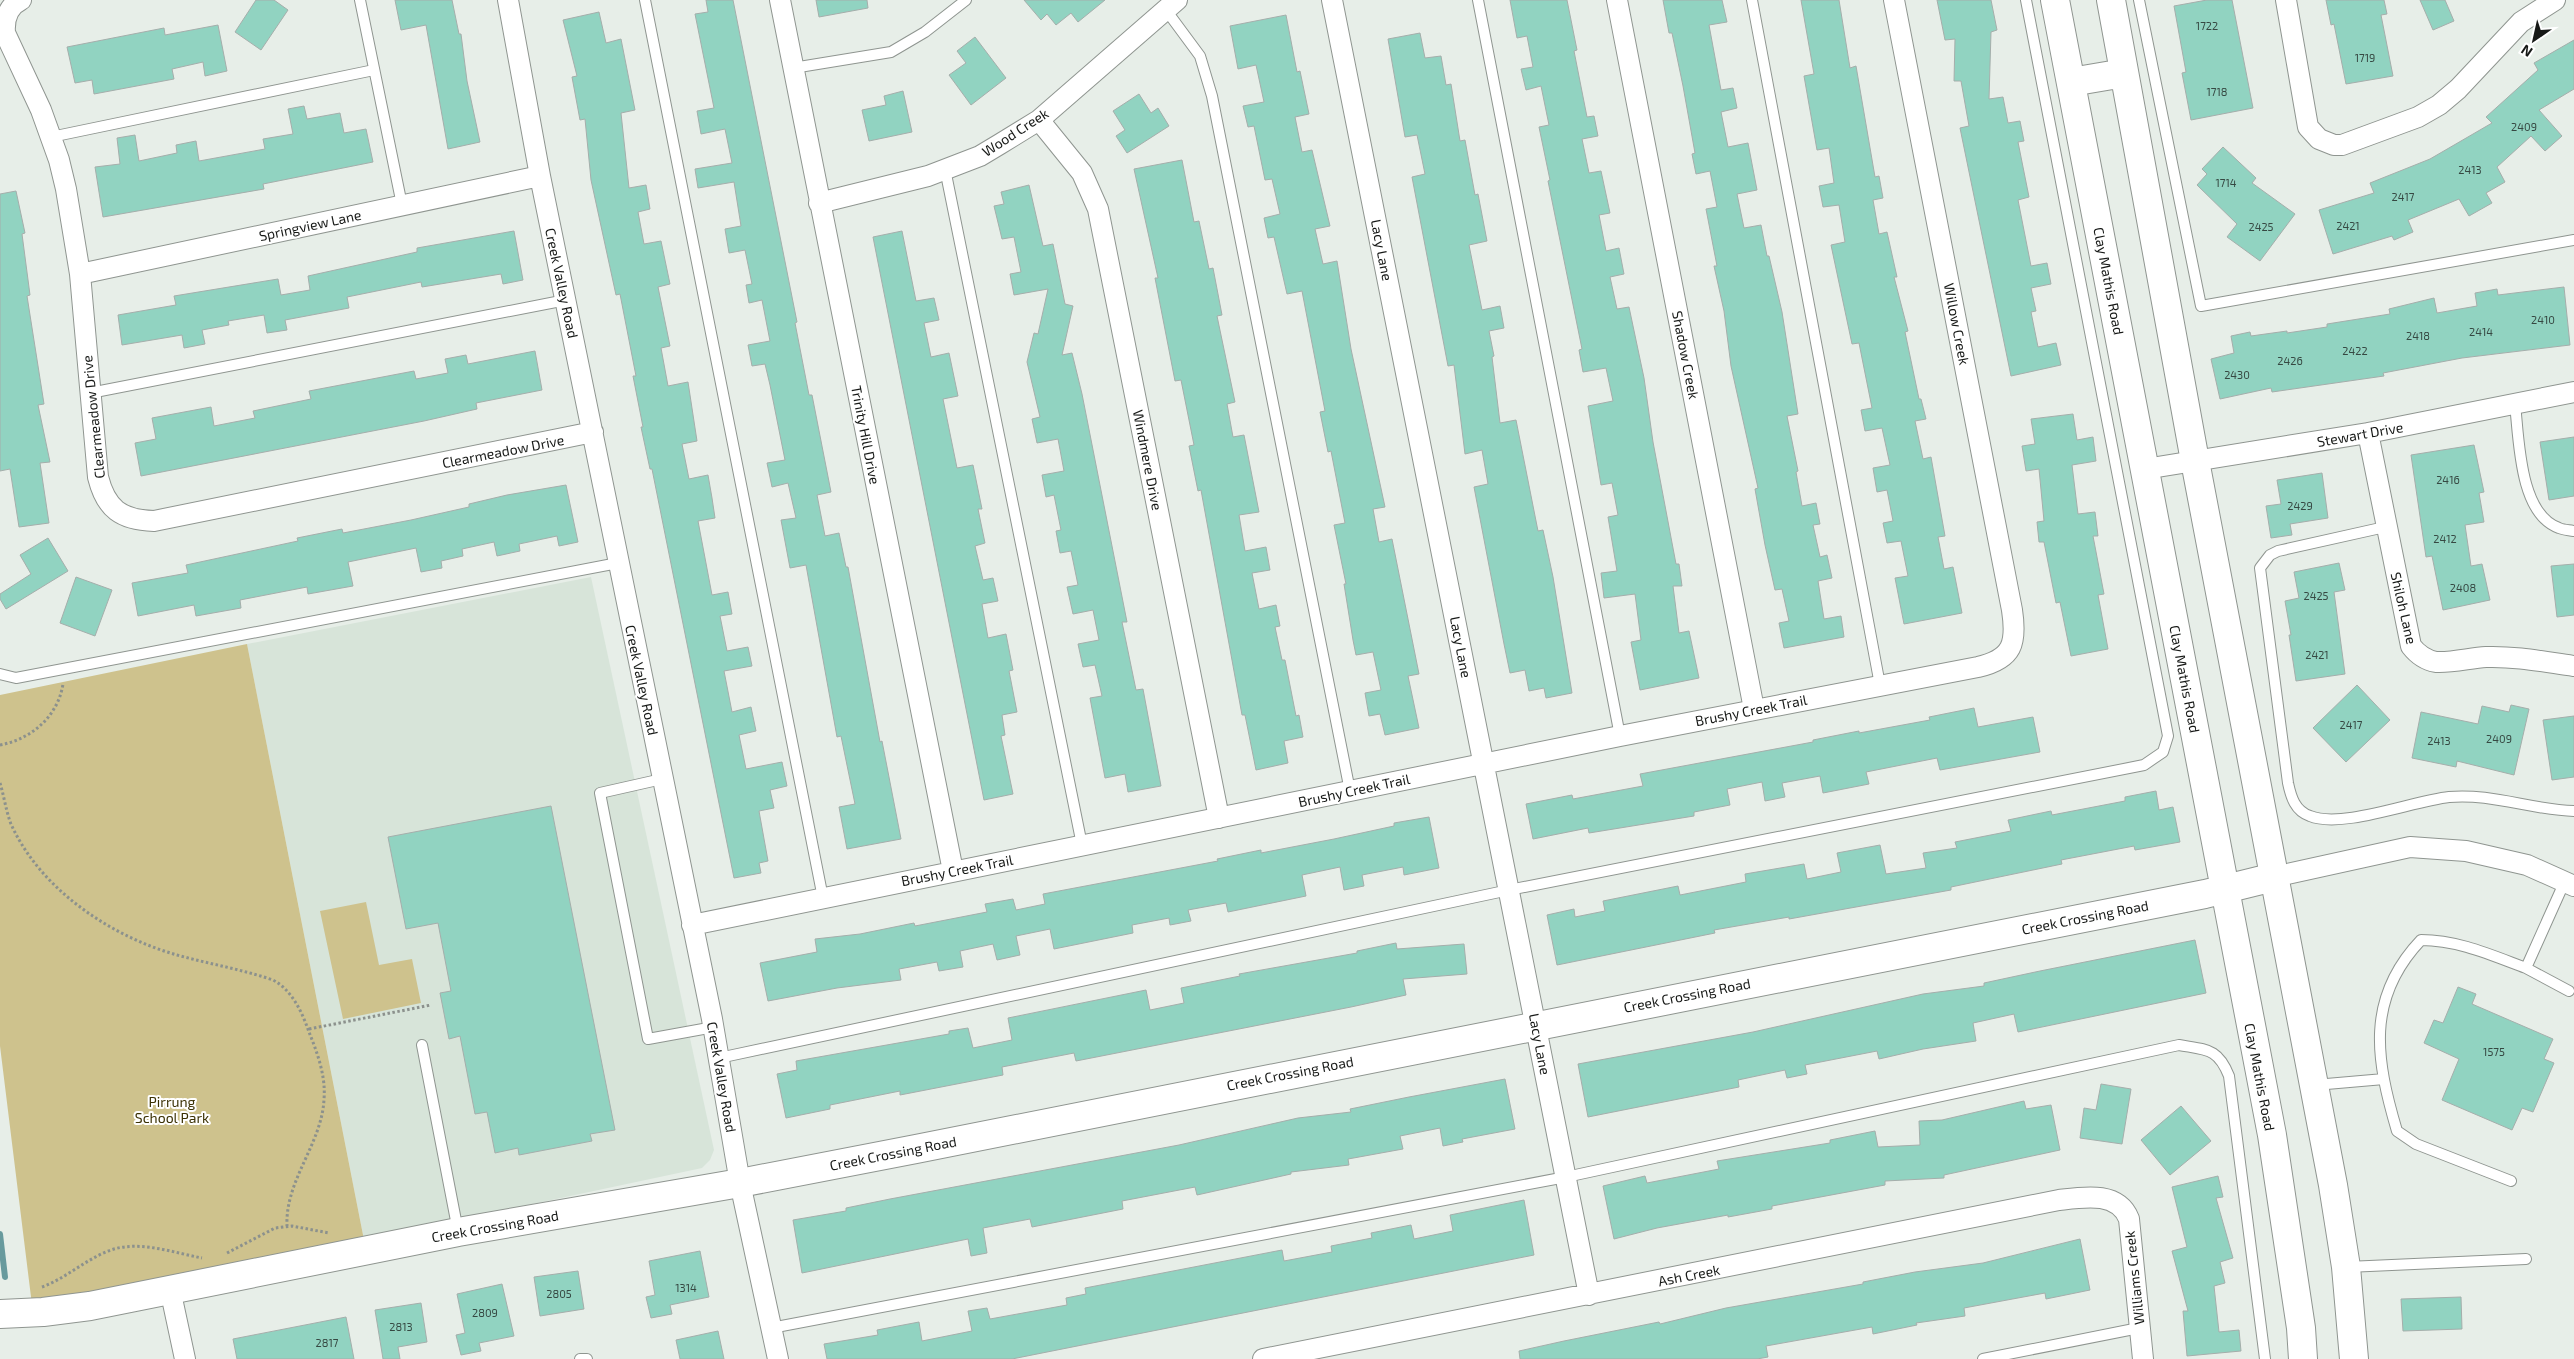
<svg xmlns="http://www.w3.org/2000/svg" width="2574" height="1359" font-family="'Exo 2',sans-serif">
<rect width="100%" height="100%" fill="#e7eee8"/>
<path fill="#d7e4d9" d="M591,577l123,573 -4,10 -8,8 -338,72 -117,-596z"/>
<path fill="#cec28d" d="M247,644l117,596 -332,65 -32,-259v-351z
M366,902l13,63 33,-6 9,44 -78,16 -23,-108z"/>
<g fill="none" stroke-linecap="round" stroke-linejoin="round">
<path stroke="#689a9d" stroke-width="6" d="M0,1234l5,43"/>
</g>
<path fill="#91d3c1" stroke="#a5aeab" d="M256,0h18l14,10 -27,40 -26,-18z
M395,0h57l7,34h2l6,47 13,61 -32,7 -22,-124 -25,5z
M706,0h27l64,322 -2,1 14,72h3l19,97 -14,3 8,41 14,-3 7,34h2l32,175 2,-1 19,98 -54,10 -8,-42 16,-3 -14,-68 -4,1 -31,-172 -16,3 -9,-48 15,-2 -8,-35 -16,4 -5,-24 18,-3 -15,-75 -5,-21 -13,2 -4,-21 22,-4 -8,-41 -13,3 -3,-18 6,-1 -7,-34 -16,3 -4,-24 16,-3 -7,-44 -36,6 -3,-19 37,-6 -7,-34 -24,5 -4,-23 17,-3 -19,-94 13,-2z
M816,0h51l1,8 -49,9z
M1024,0h81l-27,22 -7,-9 -15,12 -9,-11 -6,6z
M1510,0h57l10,50 -3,1 13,66 7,-1 4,20 -16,3 7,34 12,-2 9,42 -11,2 7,36 13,-3 5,26 -14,3 7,32 12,-2 15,71 9,64 23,122h3l3,22h-9l6,47 10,-2 10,47 -59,12 -9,-48 10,-2 -6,-46 -31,4 -3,-25 16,-2 -9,-54 10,-2 -6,-32 -11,2 -13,-79 25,-5 -7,-33 -23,4 -4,-22 3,-1 -34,-168 2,-1 -11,-53 10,-2 -8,-39 -15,4 -5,-21 12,-2 -6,-31 -10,2z
M1663,0h59l5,22 -18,3 12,65 12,-2 4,20 -16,4 7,35 20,-4 9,47 -20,4 7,34 17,-3 6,31h2l13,56 16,102 -11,2 11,55 -2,1 6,34 14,-3 4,21 -7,1 7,32 7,-2 5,23 -14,3 6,38 17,-3 3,21 -60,11 -5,-25 10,-2 -7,-32 -7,1 -10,-45 -10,-56 3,-1 -27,-122 -7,-55 -10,-45h3l-11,-57 11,-2 -7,-36 -14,3 -4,-20 3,-1 -12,-67 -11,-53h-3z
M1801,0h38l11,68 6,-2 19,111 4,-1 4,22 -10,2 6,34 8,-2 10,45h-3l14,54 -3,1 14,67h2l5,20 -11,2 8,38 8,-2 14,79 -7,1 6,32 9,-2 9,46 -58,11 -9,-46 13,-2 -7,-35 -14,2 -4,-20 10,-2 -6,-31 -10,2 -4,-24 17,-3 -8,-37 -17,3 -4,-21 11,-2 -13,-65 -7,1 -21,-99 14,-3 -6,-37 -16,2 -4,-21 15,-3 -5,-35 -12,2 -13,-74 10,-2z
M1937,0h54l6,30 -6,2 -2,67 14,-2 5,26 12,-2 4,20 -6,1 11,55 -11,3 13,66 16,-3 4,21 -20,4 5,23 -5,1 7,35 18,-4 5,22 -50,11 -51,-248 9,-2 -8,-45h-7l1,-42 -10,1z
M2207,0h25l21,108 -62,12 -9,-47 4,-1 -12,-66z
M2326,0h58l3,14 -6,1 12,61 -47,8 -12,-60 -3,1z
M2420,0h25l9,21 -21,9z
M599,12l7,31 15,-4 14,71 -14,3 8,75 17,-3 4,24 -12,3 6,32 17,-3 9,43 -12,3 12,59 -9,2 7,38 20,-4 9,59 -15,3 7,35 19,-4 4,23 3,20 -17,3 14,74 16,-3 4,22 -12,2 7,35 21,-4 4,19 -28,5 8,41 19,-5 5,24 -17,4 7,34 36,-7 5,24 -17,4 4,18 -15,3 9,50 -9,2 2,10 -27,5 -82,-409h-2l-9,-42h2l-10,-51h3l-16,-82 -4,1 -25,-115 -6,-61 -5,1 -8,-43 5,-1 -14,-56z
M1286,15l11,57 3,-1 9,43 -14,3 7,35 10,-2 18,76 -15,3 8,35 14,-3 14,88 34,158 -12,2 6,33 13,-3 27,135 -11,2 11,52 -34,7 -5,-21 -11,2 -4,-23 16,-3 -8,-38 -17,3 -3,-15 -9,-56h2l-12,-59 11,-2 -14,-72 -3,1 -8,-40 5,-1 -23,-120 -15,3 -13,-57 -6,1 -4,-20 16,-4 -8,-35 -7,1 -11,-54 -6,1 -5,-21 21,-4 -8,-37 -18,4 -8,-43z
M218,25l9,46 -22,5 -2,-14 -31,7 2,10 -80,15 -2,-14 -17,3 -8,-36 97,-19 1,7z
M1420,33l5,25 16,-2 5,29 5,-1 9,57 5,-1 10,55 3,-1 9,47 -18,4 13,65 18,-4 4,22 -15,3 5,25 -2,1 8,66 16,-3 22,111 5,-1 10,47 19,116 -26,5 -2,-10 -15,3 -4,-21 -15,3 -6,-29 -30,-157 14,-3 -6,-34 -17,4 -11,-89 -6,1 -36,-189 13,-3 -8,-39 -12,2 -17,-98z
M975,37l31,41 -35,27 -22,-30 17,-12 -9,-12z
M2574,40v49l-35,21 23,26 -17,15 -14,-15 -34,31 8,15 -19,11 6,10 -23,13 -10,-17 -51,21 5,12 -19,8 -2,-4 -59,18 -14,-44 55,-17 -4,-10 60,-24 62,-36 -6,-6 52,-47 -4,-7z
M903,91l9,41 -43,9 -7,-31 24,-5 -2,-9z
M1139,94l12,19 7,-5 11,18 -42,27 -11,-17 9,-6 -12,-19z
M304,106l3,13 33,-6 4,20 22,-4 7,33 -110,22 1,5 -161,28 -8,-50 25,-3 -3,-26 18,-3 4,26 38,-8 -1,-8 20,-4 3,20 66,-12 -2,-10 30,-5 -5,-25z
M2223,147l33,31 -4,5 43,31 -35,47 -33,-24 10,-13 -40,-39 10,-11 -5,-5z
M1182,160l12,62 5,-1 10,48 4,-1 9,47 -5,1 18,86 -8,2 6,33 11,-2 15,77 -20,3 6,36 21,-4 4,23 -18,3 7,36 17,-4 4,21 -5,1 7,33h3l11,56 3,-1 4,22 -19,4 4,22 -32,7 -11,-55h-3l-41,-225 -3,1 -9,-45 5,-1 -13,-65 -6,1 -20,-103h3l-24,-109z
M1029,185l14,61 10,-2 12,60 8,2 -11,49 10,-2 10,41 45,228h-5l14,68 7,-1 18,97 -33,6 -3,-18 -20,4 -15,-80 12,-2 -7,-31 -12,2 -5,-23 21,-4 -6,-30 -20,4 -6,-27 11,-2 -7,-34 -11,2 -4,-22 5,-1 -7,-35 -8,2 -4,-22 22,-4 -6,-32 -21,4 -5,-24 8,-2 -13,-55 7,-29 4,1 10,-45 -34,6 -4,-21 11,-2 -7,-35 -12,2 -8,-33 10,-2 -3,-12z
M16,191l9,42 -3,1 8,61 -3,1 17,108 -6,1 12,57 -10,1 9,60 -30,4 -9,-58 -10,2v-277z
M514,231l9,49 -20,4 -2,-10 -79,13 -1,-5 -74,15 2,11 -64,12 2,10 -20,3 -3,-18 -36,6 1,4 -27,5 3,14 -21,4 -2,-13 -60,10 -4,-30 58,-10 -2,-9 104,-17 3,16 29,-5 -2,-14 109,-24v-4z
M902,231l14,70 18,-3 5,22 -15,3 7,34 18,-4 9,43 -15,3 14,69 16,-3 9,44h-4l7,34 -10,3 8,34 10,-2 5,23 -16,3 6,34 18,-4 7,36 -4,1 8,41 -15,3 3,20 -4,1 12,58 -29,6 -111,-563z
M2564,287l6,58 -108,13 -79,15 1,3 -112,16 -1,-4 -51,11 -9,-40 23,-6 -3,-17 19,-4 1,4 36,-5v2l40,-6v-3l63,-10 -1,-5 45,-11 3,15 40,-7 -2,-13 22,-4 1,6z
M535,351l7,39 -66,13 1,6 -53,12 -283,55 -6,-33 21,-4 -4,-21 59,-11 3,19 41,-8 -2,-7 58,-12 -2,-8 105,-20 2,8 32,-6 -3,-14 21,-4 2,9z
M2073,414l4,26 16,-3 3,24 -24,4 6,49 17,-2 3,24h-5l11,58 -6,1 10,54 -37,7 -11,-54 -4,1 -12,-61h-5l-2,-20 7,-1 -5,-52 -13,2 -4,-25 13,-2 -4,-25z
M2574,437v59l-25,4 -9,-58z
M2474,445l10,47 -5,1 5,29 -19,3 6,41 11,-2 8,36 -47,10 -11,-54 -6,1 -15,-102z
M2322,473l6,45 -38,6 2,11 -21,3 -5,-32 15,-2 -4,-24z
M566,485l12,57 -19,4 -2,-10 -38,8 1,7 -23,5 -3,-14 -32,7 1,7 -22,5 1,7 -21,4 -5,-24 -68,14 5,24 -45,8 -1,-7 -67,13 1,8 -45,8 -2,-11 -56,11 -6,-33 56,-10 -2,-8 112,-24 -1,-3 45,-9 1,4 68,-13 58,-13v-3l38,-9z
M48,538l20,33 -62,38 -6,-10v-5l31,-20 -11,-19z
M2339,563l6,27 -11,2 11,82 -49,7 -7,-46h2l-6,-34 14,-3 -5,-26z
M2574,564v51l-17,2 -6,-51z
M76,577l36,13 -17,46 -35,-13z
M2357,685l33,35 -44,42 -33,-34z
M2511,705l18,4 -15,66 -57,-14 -1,6 -44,-9 9,-46 57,12 4,-18 27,6z
M1974,708l4,19 55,-10 7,35 -100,18 -3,-12 -71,14 3,12 -46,9 -3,-17 -38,7 3,14 -20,4 -3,-19 -35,7 3,16 -36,7v4l-105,17 -1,-5 -55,11 -7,-35 46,-9 1,4 70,-13 -3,-12 173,-32v-2l46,-9v2l71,-13 -1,-3z
M2574,716v61l-22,3 -9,-60z
M2156,791l3,19 14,-3 7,35 -45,8 -1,-4 -73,14 1,4 -111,23v3l-162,29v-2l-75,13 1,3 -158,32 -10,-50 27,-6 1,8 30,-6 -2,-10 75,-15 2,9 66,-13 -1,-8 59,-10 3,15 34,-7 -4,-19 43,-8 6,29 40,-6 -3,-15 34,-5 -2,-6 56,-11 -3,-11 43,-9 1,4 73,-14v-4z
M551,806l64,324 -25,4 2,7 -73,14 -1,-7 -23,5 -8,-41 -12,2 -15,-78 -11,3 -9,-46 11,-2 -13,-68 -32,6 -18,-92z
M1429,817l10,51 -35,7 -1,-8 -41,8 2,11 -20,4 -4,-23 -38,8 4,21 -78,16 -2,-9 -38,7 3,11 -21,4 -1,-7 -37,7 1,8 -79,16 -4,-20 -34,7 4,19 -23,5 -4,-16 -33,7 3,16 -24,4 -2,-9 -38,7 2,11 -64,8 -69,13 -8,-38 57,-11 -2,-13 45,-5 54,-11 1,3 72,-14 -2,-8 28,-5 3,11 29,-6 -2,-10 175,-33 -1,-2 44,-9v3l73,-14 60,-13v-3z
M2195,940l11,53 -188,39 -4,-18 -41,9 3,18 -53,8 -44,10 -2,-8 -72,14 2,9 -20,4 -2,-8 -47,10 1,7 -151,30 -10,-53 175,-32 170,-38 61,-8v-3l56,-12z
M1396,943l1,6 67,-5 3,30 -64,5 3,16 -55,12 -275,54 -2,-8 -72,14 1,8 -103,20v-4l-70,14v4l-44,9 -9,-44 20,-4 -1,-9 153,-27v-3l19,-3 5,20 39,-8 -4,-22 138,-28 4,20 34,-7 -3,-15 59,-12 -1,-2 118,-21v-2z
M2458,987l18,7 -4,10 81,35 -9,20 10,4 -21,49 -11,-4 -10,22 -70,-30 17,-41 -35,-16 10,-23 9,3z
M1505,1079l10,50 -53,10 1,3 -20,4 -3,-18 -40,8 3,13 -55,10 1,6 -58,7v2l-94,21 -2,-8 -73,14 1,8 -91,18 -2,-8 -47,9 4,25 -16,3 -3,-17 -166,34 -9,-53 53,-9v-3l44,-9 289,-54 119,-27 53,-6 -1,-3 59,-12z
M2101,1084l30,5 -9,55 -42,-6 4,-30 12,2z
M2024,1101l2,8 25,-4 9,45 -116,25v3l-59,3v4l-113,21v3l-44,8v-2l-71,13 -43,11 -11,-53 42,-10 2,7 72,-14 -2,-8 113,-18v-3l45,-9 3,16 42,-2 -1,-24 23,-1z
M2181,1106l30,35 -41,34 -29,-35z
M2218,1176l5,21 -7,1 17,60 -13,4 5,21 -11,3 5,46 20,-2 2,21 -54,5 -4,-45h5l-16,-60 15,-4 -15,-60z
M1524,1200l10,55 -522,104h-185l-3,-15 54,-9 -1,-5 42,-8 3,19 50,-10 -4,-20 19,-3 3,11 77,-14 -1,-7 20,-4 -1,-6 197,-38 2,11 48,-9 -1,-6 41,-8 -1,-5 40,-8 3,14 39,-8 -3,-16z
M2080,1239l10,51 -44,9 -1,-6 -81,15 1,8 -49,7 1,2 -44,9 -1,-7 -106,19 2,11 -11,2h-237l-1,-8 45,-10 95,-19 1,2 66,-16 137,-24v-2l52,-10 68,-9z
M700,1251l9,46 -39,8 2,9 -21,4 -5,-21 9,-2 -6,-34z
M578,1271l6,38 -44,7 -6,-39z
M502,1284l12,52 -35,7 2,8 -20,4 -5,-20 9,-2 -8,-39z
M2461,1297l1,32 -59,2 -2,-32z
M421,1303l6,39 -29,5 2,12h-17l-8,-49z
M346,1317l8,42h-117l-4,-20z
M718,1331l6,28h-44l-4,-19z"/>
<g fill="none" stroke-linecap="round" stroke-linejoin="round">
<defs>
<path id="lane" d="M360,0l42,205
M645,0l178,898
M1478,0l142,736
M1752,0l128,685
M2139,0l62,306 373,-66
M1166,10l34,46 12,40 138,695
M793,68l98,-16 34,-20 41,-32
M51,137l323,-67
M945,169l137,676
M90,393l476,-93
M2515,404c4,34 4,110 44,124 4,2 10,2 15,3
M2385,527l-107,24 -8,4 -10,13 28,215c3,14 7,28 22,33 32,13 103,-15 139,-19 42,-4 83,13 125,14
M0,674l16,4 602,-115
M662,779l-62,14 48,246 66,-12
M2526,968l43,23
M422,1045l36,186
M719,1058l790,-168 635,-125 19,-13 5,-16 -142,-736
M2315,1085l69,-6
M2511,1181l-95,-37 -19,-13c-21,-71 -32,-132 24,-191 37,0 70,15 105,28l39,-87
M2347,1267l179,-8
M771,1328l795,-151 613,-132c28,5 39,3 50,31l36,283
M580,1359h7
M1983,1359l156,-31"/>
<path id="street" d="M21,0c-13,6 -17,20 -16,33l36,77 18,50 7,29 14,85 18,203c8,32 23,43 56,44l439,-89
M508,0l32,176 172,843 28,164 38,176
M780,0l173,871
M1332,0l257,1295
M1617,0l137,709
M2286,0l22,127 11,12 15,6h8l76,-28 21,-12 19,-16 63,-67 34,-22
M1039,120l43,53 16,36 121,609
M819,203l109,-27 52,-20 20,-12 39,-24 138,-120
M80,274l460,-98
M2368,433l43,213c7,9 14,14 25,16 16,1 34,-4 50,-5 30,-1 59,5 88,9
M2145,469l223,-36 206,-41
M2274,877l136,-30 56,4 61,14 47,21
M692,925l928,-189 358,-69c35,-8 39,-24 34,-57l-118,-610
M170,1289l15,70
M1263,1359l796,-159c25,-3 59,-9 70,19l14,140"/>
<path id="secondary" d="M2055,0l217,1135 29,193 2,31
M2111,0l84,461 138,724 13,82 8,92
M2071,82l53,-9
M0,1314l43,-2 47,-6 368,-74 282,-49 176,-34 1289,-255 69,-17"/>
</defs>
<use href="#lane" stroke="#8f9590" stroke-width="12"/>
<use href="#street" stroke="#8f9590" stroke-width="22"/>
<use href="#secondary" stroke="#8f9590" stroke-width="30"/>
<path stroke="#8c918d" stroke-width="3" stroke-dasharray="2.5 2.5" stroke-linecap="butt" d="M0,745c32,-6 58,-29 63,-61
M0,783c4,13 6,28 11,41 29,65 99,112 166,131 32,9 64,14 96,25 19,10 29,32 36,52 8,20 17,44 15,67 -2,45 -39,81 -37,127
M309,1029l122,-24
M227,1253l48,-25 17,-2 37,7
M42,1287c25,-9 46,-30 72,-38 28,-8 61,4 88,9"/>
<use href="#lane" stroke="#fff" stroke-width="10"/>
<use href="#street" stroke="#fff" stroke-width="20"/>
<use href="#secondary" stroke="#fff" stroke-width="28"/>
</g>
<g text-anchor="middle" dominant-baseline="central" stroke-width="4" stroke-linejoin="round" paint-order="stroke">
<g font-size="11" fill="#364842">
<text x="2207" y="25">1722</text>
<text x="2365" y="57">1719</text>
<text x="2217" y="91">1718</text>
<text x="2524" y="126">2409</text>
<text x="2470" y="169">2413</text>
<text x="2226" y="182">1714</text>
<text x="2403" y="196">2417</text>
<text x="2348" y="225">2421</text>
<text x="2261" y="226">2425</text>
<text x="2543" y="319">2410</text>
<text x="2481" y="331">2414</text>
<text x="2418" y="335">2418</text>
<text x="2355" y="350">2422</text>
<text x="2290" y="360">2426</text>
<text x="2237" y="374">2430</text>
<text x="2448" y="479">2416</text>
<text x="2300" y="505">2429</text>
<text x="2445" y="538">2412</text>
<text x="2463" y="587">2408</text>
<text x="2316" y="595">2425</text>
<text x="2317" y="654">2421</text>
<text x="2351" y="724">2417</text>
<text x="2499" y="738">2409</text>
<text x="2439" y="740">2413</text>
<text x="2494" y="1051">1575</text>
<text x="686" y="1287">1314</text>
<text x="559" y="1293">2805</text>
<text x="485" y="1312">2809</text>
<text x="401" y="1326">2813</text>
<text x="327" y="1342">2817</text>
</g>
<g font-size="14" fill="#171917" stroke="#fff">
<text transform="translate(1015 132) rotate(-33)">Wood Creek</text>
<text transform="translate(310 225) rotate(-12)">Springview Lane</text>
<text transform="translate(1382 250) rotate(79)">Lacy Lane</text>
<text transform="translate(2109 281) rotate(79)">Clay Mathis Road</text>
<text transform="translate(562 283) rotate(78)">Creek Valley Road</text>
<text transform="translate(1957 324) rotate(79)">Willow Creek</text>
<text transform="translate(1686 355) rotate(79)">Shadow Creek</text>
<text transform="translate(93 417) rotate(-96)">Clearmeadow Drive</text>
<text transform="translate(2360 434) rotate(-10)">Stewart Drive</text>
<text transform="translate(866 435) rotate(79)">Trinity Hill Drive</text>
<text transform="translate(503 451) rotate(-11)">Clearmeadow Drive</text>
<text transform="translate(1148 460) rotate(79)">Windmere Drive</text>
<text transform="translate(2404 608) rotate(77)">Shiloh Lane</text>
<text transform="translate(1461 647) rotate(79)">Lacy Lane</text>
<text transform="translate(2185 679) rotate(79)">Clay Mathis Road</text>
<text transform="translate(642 680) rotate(78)">Creek Valley Road</text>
<text transform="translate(1751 710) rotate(-11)">Brushy Creek Trail</text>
<text transform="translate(1354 790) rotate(-12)">Brushy Creek Trail</text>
<text transform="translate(957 870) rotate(-11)">Brushy Creek Trail</text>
<text transform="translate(2085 917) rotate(-11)">Creek Crossing Road</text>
<text transform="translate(1687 995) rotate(-11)">Creek Crossing Road</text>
<text transform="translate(1540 1044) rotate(79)">Lacy Lane</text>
<text transform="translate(1290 1073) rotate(-11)">Creek Crossing Road</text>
<text transform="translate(722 1077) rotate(80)">Creek Valley Road</text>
<text transform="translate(2260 1077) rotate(79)">Clay Mathis Road</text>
<text transform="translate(893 1153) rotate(-11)">Creek Crossing Road</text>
<text transform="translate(495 1226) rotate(-10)">Creek Crossing Road</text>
<text transform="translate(1689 1275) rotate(-11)">Ash Creek</text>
<text transform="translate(2134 1278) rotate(-96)">Williams Creek</text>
</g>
<g font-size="14" fill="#3a3003" stroke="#fff">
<text x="172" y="1101">Pirrung<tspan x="172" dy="16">School Park</tspan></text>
</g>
</g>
<g transform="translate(2534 40) rotate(214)" stroke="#ffffff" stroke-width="4" paint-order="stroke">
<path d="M0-4L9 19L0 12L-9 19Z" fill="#171917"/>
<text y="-8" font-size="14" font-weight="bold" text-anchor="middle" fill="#171917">N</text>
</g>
</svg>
